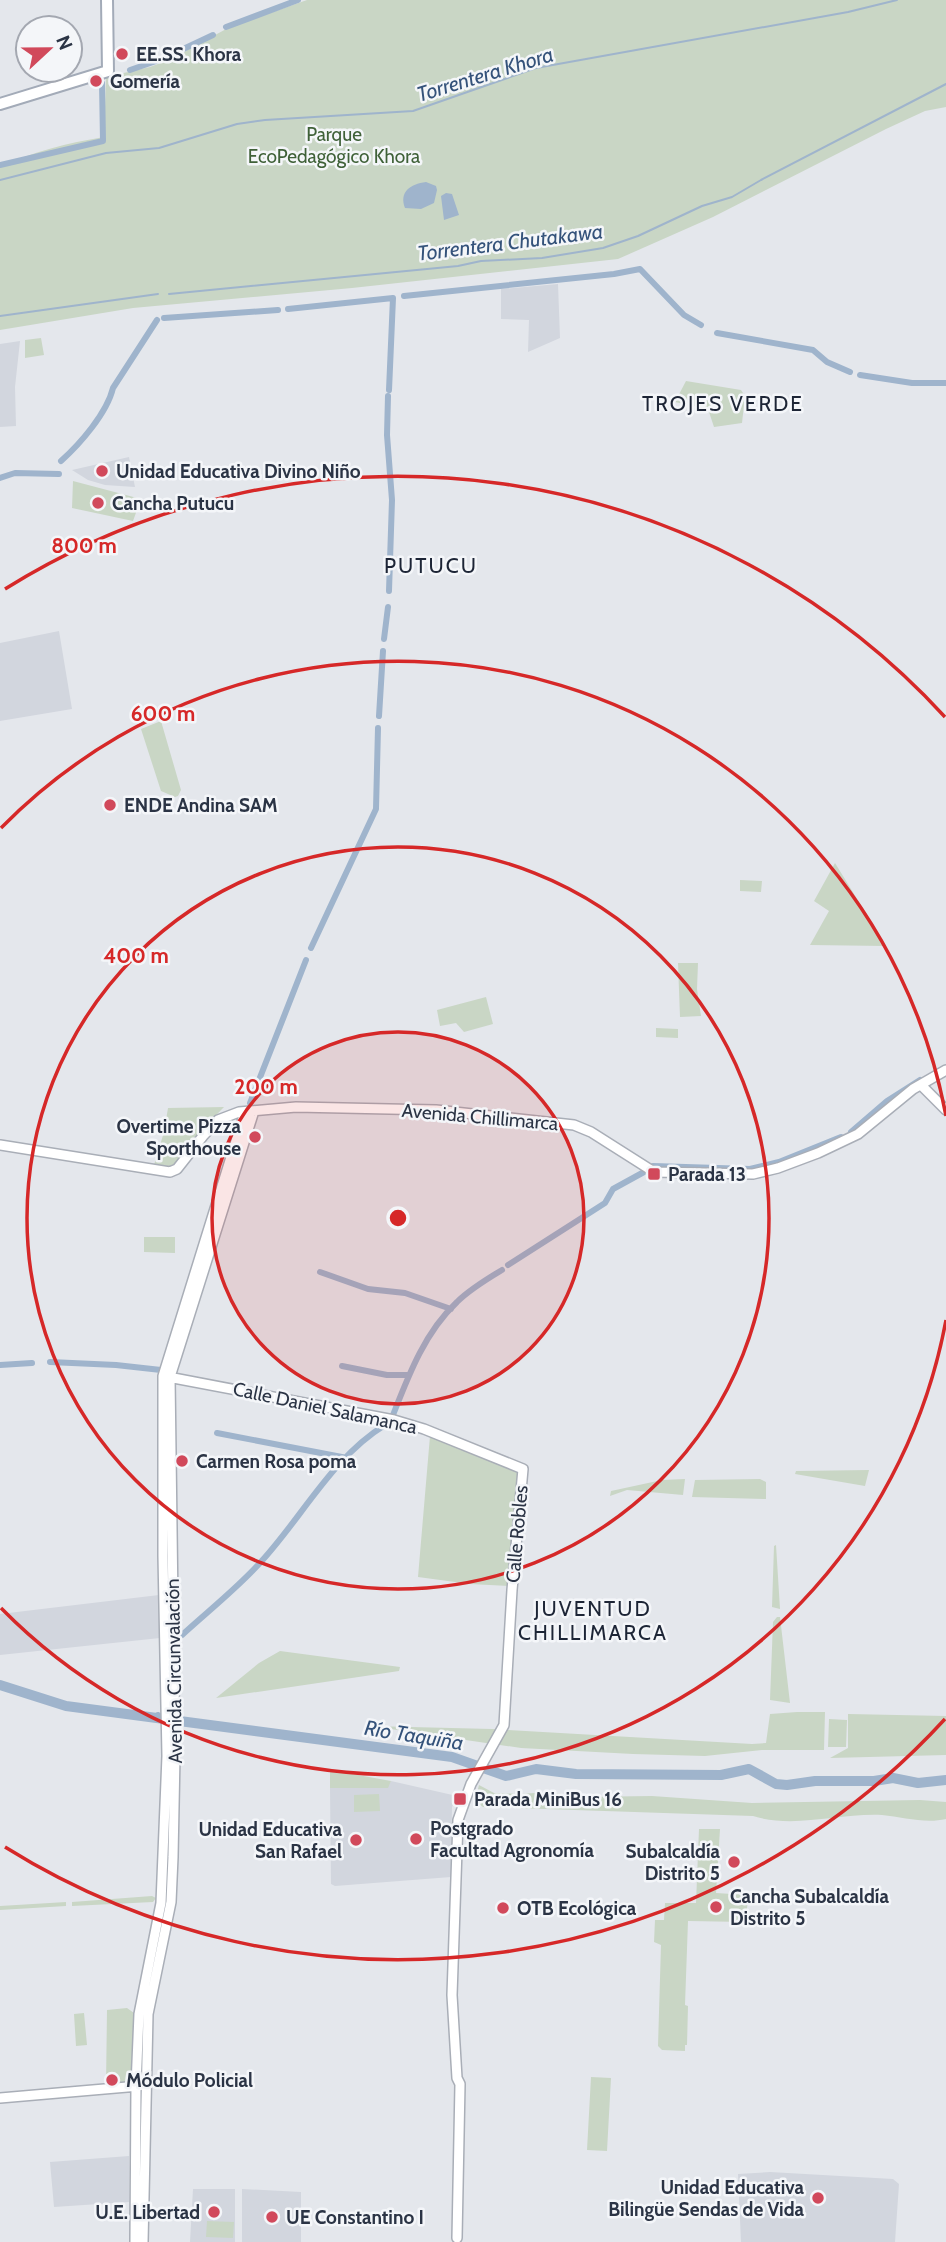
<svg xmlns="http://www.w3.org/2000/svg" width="946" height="2242" font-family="Cabin,sans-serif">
<rect width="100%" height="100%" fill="#e4e7ec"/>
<path fill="#d2d6de" d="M558,284l2,54 -32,14 1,-32 -28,-1v-30z
M20,341l-5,46 1,39 -16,1v-83z
M129,457l6,30 -30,-2 -17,-5 -16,-10z
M59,631l13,78 -72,12v-78z
M159,1595l1,43 -160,17v-41z
M391,1781l66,15 -5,11 -1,70 -116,9 -4,-2 -1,-96h57z
M129,2156v46l-75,5 -4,-45z
M770,2172l123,7 6,5 -4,58h-154l-3,-68z
M193,2189h42v53h-45z
M242,2189l59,3v50h-59z"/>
<path fill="#c9d6c5" d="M307,0h639v107l-21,4 -39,18 -173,88 -95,42 -266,29 -219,20 -133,22v-164c34,-14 67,-23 104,-29l2,-60 44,-10 21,-8 57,-31z
M41,338l3,17 -19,3v-18z
M686,381l55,9 4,6 -3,27 -28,4 -6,-18 -33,-7z
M73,481l68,18 -8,22 -61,-13z
M161,721l20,69 -3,6 -3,1 -14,-6 -20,-62z
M835,863l51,83 -76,-1 19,-34 -15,-10z
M740,880l22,1 -1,11 -21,-1z
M678,963h20l-1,26 4,27 -21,1z
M486,997l7,27 -29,8 -8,-9 -16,3 -3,-16z
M656,1028l22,1v9l-22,-1z
M224,1107l-31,32 -19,27 -6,2 -14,-3 10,-33 4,-24z
M144,1237h31v16l-31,-1z
M430,1436l88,35 -9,115 -39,-2 -52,-7z
M869,1470l-4,16 -70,-12 1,-3z
M685,1479l-2,16 -56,-5 -17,6 1,-5 51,-11z
M760,1479l6,3v17l-74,-2 3,-17z
M776,1545l4,64 -8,-2 2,-61z
M777,1617h3l10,86 -20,-3 3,-78z
M280,1651l120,16 -1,4 -183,27 43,-35z
M797,1712h28l-1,38h-62l-57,6 -72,-2 -112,-6 -151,-22 122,3 260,15 14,-1 4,-29z
M848,1714l98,2v39l-116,3 18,-10z
M829,1719l18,1 -1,27h-18z
M330,1770l61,11 -3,7h-58z
M479,1785l15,8 25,1 31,-2 30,5 72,-1 100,7 168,-3 26,2v17c-21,5 -43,-2 -64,-4 -43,-2 -88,14 -129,1l-270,-9 -8,-6z
M379,1794l1,17 -26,1v-17z
M699,1829h21l-4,64 32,2 -2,27 -58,-1 -3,84 3,1 -1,39h-2v6l-23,-1 -4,-4 3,-101 -7,-3 1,-22h9l1,-17h31z
M152,1896l4,2 -3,4 -81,4v-4z
M66,1902v4l-66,4v-4z
M127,2008l7,5 -3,66 -2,3 -23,4 1,-76z
M84,2013l3,32 -11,1 -2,-32z
M591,2077l20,1 -4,73 -20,-1z
M207,2221l27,1 -1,16 -27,-1z"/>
<path fill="#9fb4cc" d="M426,182l10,4 1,4 -3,13 -13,6 -16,-1c-6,-16 5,-24 21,-26z
M446,193l6,1 7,21 -15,5 -3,-24z"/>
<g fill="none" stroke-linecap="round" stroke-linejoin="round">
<path stroke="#9fb4cc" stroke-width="2" d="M0,180l106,-27 53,-5 78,-24 28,-4 148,-9 123,-43 312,-56 49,-12
M169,294l289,-28 23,-5 61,-3 61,-10 35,-12 64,-30 30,-9 29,-17 185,-96
M0,316l158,-22"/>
<path stroke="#9fb4cc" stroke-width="6" d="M226,27l72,-27
M130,70l32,-11 51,-24
M0,165l103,-24 -1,-58
M404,296l210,-22 26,-5 44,46 17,10
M288,309l105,-11 -4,92
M164,318l114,-8
M717,333l96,17 14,12 23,10
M860,375l52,8h34
M388,396l-1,39 5,65 -3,91
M61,461c19,-17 46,-48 52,-73l44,-68
M0,478l15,-5 44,1
M384,639l4,-32
M379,716l4,-65
M311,948l65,-139 2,-81
M250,1103l56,-143
M851,1132l36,-31 33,-21
M653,1166l97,3 29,-7 62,-25
M508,1265l97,-62 8,-14 31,-17
M320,1272l48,17 37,4 46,16
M50,1362l66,3 45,5
M0,1365l32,-2
M342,1366l45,9h22
M393,1415c16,-41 32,-83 64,-113 13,-13 30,-23 45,-32
M217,1433l130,25
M182,1635c25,-23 53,-45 76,-70 42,-44 73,-107 127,-140
M157,1719l1,-4"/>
<path stroke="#9fb4cc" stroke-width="10" d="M0,1685l66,21 386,51 54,19 30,-7 40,5 145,1 28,-6 27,15 11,1 28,-4h59l19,-3 25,5 28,-3"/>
<defs>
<path id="secondary" d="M921,1085l25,25
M0,1145l170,27 7,-3 26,-33 15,-16 21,-8 57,-5 140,3 138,15 17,7 63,40 99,2 25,-6 40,-15 40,-19 55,-45 33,-19
M163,1376l231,44 30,9 99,40 -11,121 -8,135 -33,59 -13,36 -6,175 5,83 3,6 -3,154
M0,2098l139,-12
M135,2242l1,-156 3,-72 22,-111 6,-147 -4,-200v-180l82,-264
M143,2242l5,-228 23,-112 2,-45 2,-101 -5,-379 84,-266"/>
<path id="primary" d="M0,104l108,-33 -1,-71"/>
</defs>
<use href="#secondary" stroke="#a9aeb7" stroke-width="12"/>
<use href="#primary" stroke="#a3abb8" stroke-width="14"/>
<use href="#secondary" stroke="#fff" stroke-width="9"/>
<use href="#primary" stroke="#fff" stroke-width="10"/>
</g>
<circle cx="398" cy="1218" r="186" fill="#d62828" fill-opacity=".12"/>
<g fill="none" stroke="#d62828" stroke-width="3.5">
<circle cx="398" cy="1218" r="186"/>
<circle cx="398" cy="1218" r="371"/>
<path d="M946 1320A557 557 0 0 1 1 1608M1 828A557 557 0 0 1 946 1116"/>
<path d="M945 1719A742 742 0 0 1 5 1847M5 589A742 742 0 0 1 945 717"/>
</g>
<g fill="#d1495b" stroke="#f4f6f9" stroke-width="2.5">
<circle cx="122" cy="54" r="7"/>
<circle cx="96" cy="81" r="7"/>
<circle cx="102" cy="471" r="7"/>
<circle cx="98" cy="503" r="7"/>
<circle cx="110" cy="805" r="7"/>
<circle cx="255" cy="1137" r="7"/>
<rect x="647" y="1167" width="14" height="14" rx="3.5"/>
<circle cx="182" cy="1461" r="7"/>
<rect x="453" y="1792" width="14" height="14" rx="3.5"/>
<circle cx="416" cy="1839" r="7"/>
<circle cx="356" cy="1840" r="7"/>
<circle cx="734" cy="1862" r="7"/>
<circle cx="716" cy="1907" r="7"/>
<circle cx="503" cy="1908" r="7"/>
<circle cx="112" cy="2080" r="7"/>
<circle cx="818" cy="2198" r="7"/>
<circle cx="214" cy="2212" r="7"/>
<circle cx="272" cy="2217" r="7"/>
</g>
<g text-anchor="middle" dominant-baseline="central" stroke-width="5" stroke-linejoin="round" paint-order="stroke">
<g font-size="19" font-weight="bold" fill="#2b3445" stroke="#f4f6f9" text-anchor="start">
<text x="136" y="54">EE.SS. Khora</text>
<text x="110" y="81">Gomería</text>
<text x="116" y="471">Unidad Educativa Divino Niño</text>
<text x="112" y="503">Cancha Putucu</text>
<text x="124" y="805">ENDE Andina SAM</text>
<text x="241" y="1126" text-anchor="end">Overtime Pizza<tspan x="241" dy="22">Sporthouse</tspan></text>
<text x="668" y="1174">Parada 13</text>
<text x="196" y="1461">Carmen Rosa poma</text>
<text x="474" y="1799">Parada MiniBus 16</text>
<text x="430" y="1828">Postgrado<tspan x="430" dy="22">Facultad Agronomía</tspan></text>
<text x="342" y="1829" text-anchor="end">Unidad Educativa<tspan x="342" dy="22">San Rafael</tspan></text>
<text x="720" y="1851" text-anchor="end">Subalcaldía<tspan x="720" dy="22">Distrito 5</tspan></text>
<text x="730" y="1896">Cancha Subalcaldía<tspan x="730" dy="22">Distrito 5</tspan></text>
<text x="517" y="1908">OTB Ecológica</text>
<text x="126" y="2080">Módulo Policial</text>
<text x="804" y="2187" text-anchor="end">Unidad Educativa<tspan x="804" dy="22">Bilingüe Sendas de Vida</tspan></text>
<text x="200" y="2212" text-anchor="end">U.E. Libertad</text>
<text x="286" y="2217">UE Constantino I</text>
</g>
<g font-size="19" fill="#3f6138" stroke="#f4f6f9">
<text x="334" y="134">Parque<tspan x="334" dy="22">EcoPedagógico Khora</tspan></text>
</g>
<g font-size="19" fill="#2b3445" stroke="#f4f6f9">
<text transform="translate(480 1117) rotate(5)">Avenida Chillimarca</text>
<text transform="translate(325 1408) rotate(12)">Calle Daniel Salamanca</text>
<text transform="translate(517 1534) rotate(-85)">Calle Robles</text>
<text transform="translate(174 1671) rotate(-91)">Avenida Circunvalación</text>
</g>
<g font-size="21" font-style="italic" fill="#34527a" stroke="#f4f6f9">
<text transform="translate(485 74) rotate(-17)">Torrentera Khora</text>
<text transform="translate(510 242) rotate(-7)">Torrentera Chutakawa</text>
<text transform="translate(414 1735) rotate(9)">Río Taquiña</text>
</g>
<g font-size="21" letter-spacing="2" fill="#1d2536" stroke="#f4f6f9">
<text x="723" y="403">TROJES VERDE</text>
<text x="431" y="565">PUTUCU</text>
<text x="593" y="1608">JUVENTUD<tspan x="593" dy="24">CHILLIMARCA</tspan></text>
</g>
</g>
<circle cx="398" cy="1218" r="10" fill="#d62828" stroke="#f4f6f9" stroke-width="3.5"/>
<g font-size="21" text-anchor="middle" font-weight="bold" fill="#d62828" stroke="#f4f6f9" stroke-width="5" stroke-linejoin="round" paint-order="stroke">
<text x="84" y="553">800 m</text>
<text x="163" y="721">600 m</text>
<text x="136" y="963">400 m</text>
<text x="266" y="1094">200 m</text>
</g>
<g transform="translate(49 49) rotate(68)"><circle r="33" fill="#f4f6f9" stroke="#a4a8b1" stroke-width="2"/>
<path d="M0-5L12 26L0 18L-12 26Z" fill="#d1495b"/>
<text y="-10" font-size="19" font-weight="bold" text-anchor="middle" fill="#2b3445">N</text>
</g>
</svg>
